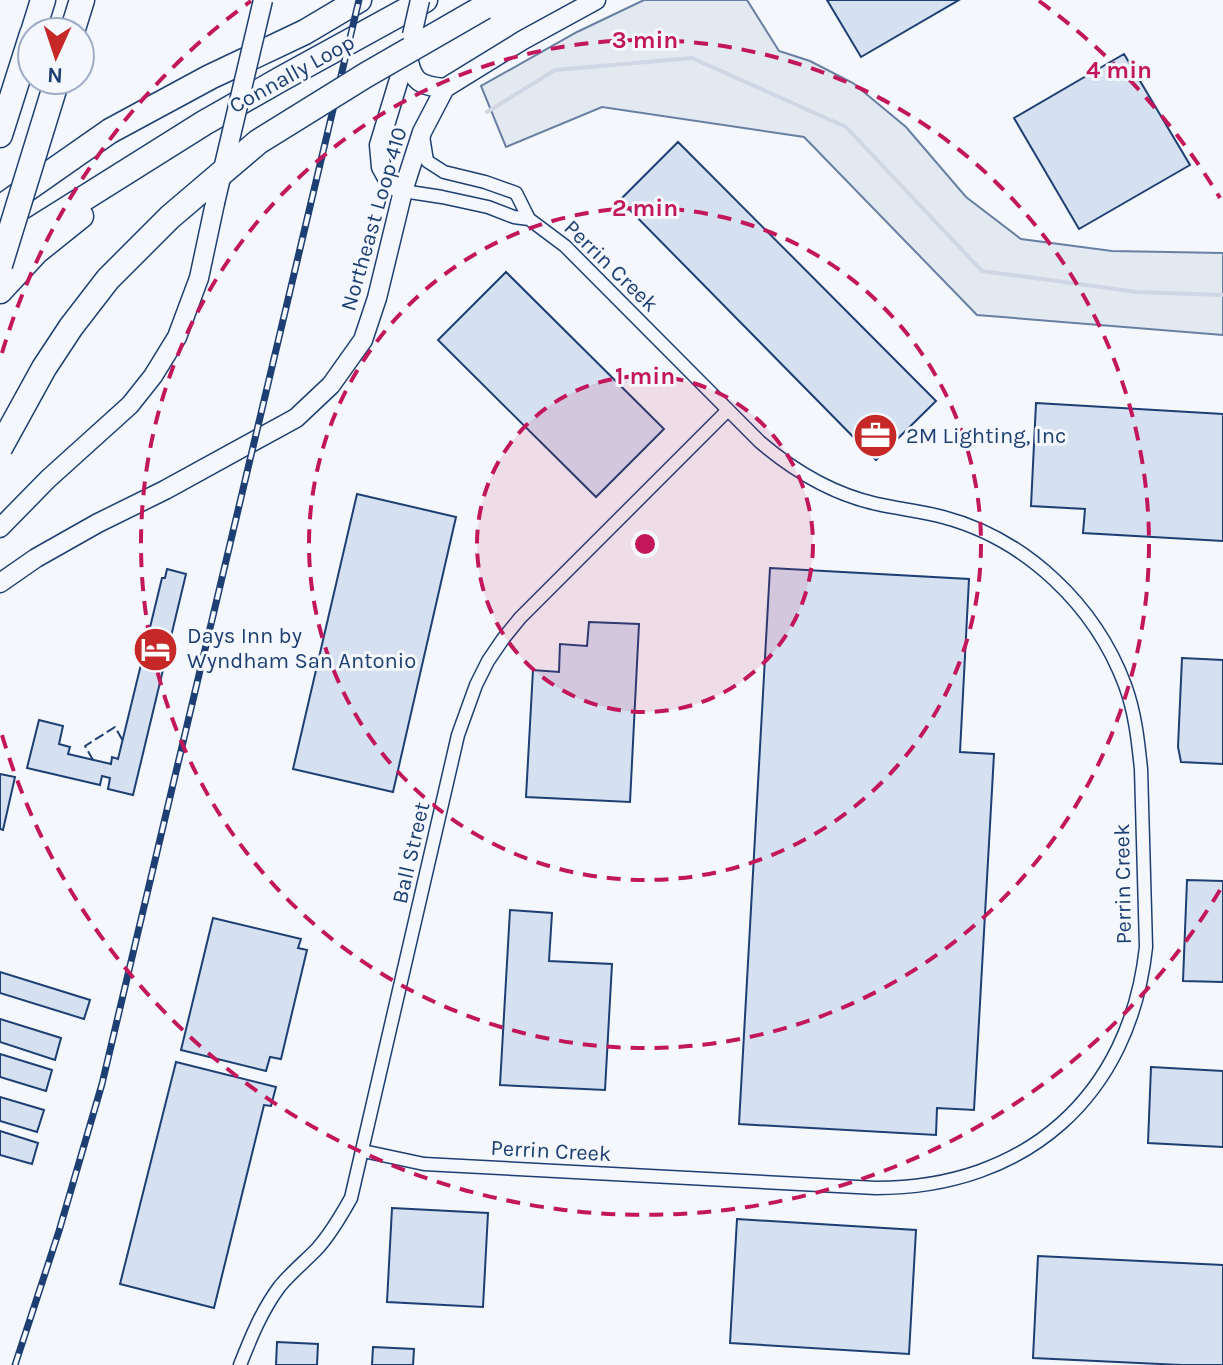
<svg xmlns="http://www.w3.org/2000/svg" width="1223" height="1365" font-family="Karla,sans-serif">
<rect width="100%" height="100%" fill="#f4f7fb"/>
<path fill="#e3e9f0" stroke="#687fa3" stroke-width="2" d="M644,0h103l32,51 31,10 43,22 53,44 60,70 55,42 91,12 111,2v82l-246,-20 -173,-178 -202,-30 -96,40 -25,-61 96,-54z"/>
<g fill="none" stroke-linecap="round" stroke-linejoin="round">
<path stroke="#cfd7e4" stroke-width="4" d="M487,112l68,-42 137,-12 154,69 136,144 155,21 86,3"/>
</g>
<path fill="#d5e0f0" stroke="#1d3f73" stroke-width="2" d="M827,0h132l-98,57z
M1124,54l66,111 -111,64 -65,-111z
M678,142l258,259 -60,59 -256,-260z
M506,272l158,157 -68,68 -158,-157z
M1036,403l187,11v127l-140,-8 2,-24 -54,-3z
M357,494l99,23 -63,275 -100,-23z
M770,568l199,11 -9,173 34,2 -20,356 -37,-2 -1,27 -197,-11z
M167,569l19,5 -53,221 -25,-6 2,-11 -8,-2 -2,9 -73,-17 12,-48 24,6 -4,18 11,3 -2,7 43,10 1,-7 6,2 44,-181h3z
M589,622l50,2 -9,178 -104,-5 7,-127 26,2 1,-28 27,2z
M1182,658l41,2v104l-42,-2 -3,-15z
M0,774l15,3 -12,53 -3,-1z
M1187,880l36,1v101l-40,-1z
M510,910l42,3 -3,48 63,3 -7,126 -105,-5z
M213,918l88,21 -3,9 9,2 -26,109 -11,-2 -4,14 -85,-21z
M0,972l90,28 -6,19 -84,-26z
M0,1019l61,19 -6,22 -55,-18z
M0,1054l52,16 -6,21 -46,-14z
M176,1062l100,25 -5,19 -7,-1 -50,203 -94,-24z
M1151,1067l72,4v76l-75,-4z
M0,1097l44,13 -7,22 -37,-11z
M0,1131l38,12 -6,21 -32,-9z
M392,1208l96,5 -5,94 -96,-5z
M737,1219l179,11 -7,124 -179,-11z
M1038,1256l185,9v100h-42l-148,-7z
M277,1342l41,2 -1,21h-41z
M373,1347l41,2 -1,16h-41z"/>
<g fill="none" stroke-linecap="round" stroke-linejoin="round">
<defs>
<path id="street" d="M423,136l4,25 17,11 41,10 31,11 13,26
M363,1151l61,13 452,24c150,0 254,-92 270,-241l-5,-178c-3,-29 -6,-57 -16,-84 -30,-80 -99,-146 -182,-168 -22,-6 -44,-8 -66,-13 -45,-10 -83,-33 -117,-62l-195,-196 -36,-27 -15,-2 -26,-10 -46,-10 -39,-6
M240,1365c11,-28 22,-55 40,-79 11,-13 24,-24 36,-36 14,-15 25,-34 35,-52l107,-463 18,-50 12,-24 15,-22 17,-21 208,-208"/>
<path id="secondary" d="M407,53c5,27 10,33 38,35
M403,191l-13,-8 -9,-16 -2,-22 28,-92
M0,528l48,-49 82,-74 23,-29 24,-39 22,-59 16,-75
M0,583l36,-25 62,-35 67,-33 131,-72 35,-33 32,-45 14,-42 26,-107 19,-59 23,-44 78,-48 73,-40"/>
<path id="highway" d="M33,32l10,-32
M72,32l10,-32
M0,135l32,-101
M0,208l110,-77 100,-54 95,-45 54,-32
M0,259l16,-18 188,-118 77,-44 144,-79
M0,291l36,-39 45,-36"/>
</defs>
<use href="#street" stroke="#1d3f73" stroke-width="15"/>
<use href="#secondary" stroke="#1d3f73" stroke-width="21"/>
<use href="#highway" stroke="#1d3f73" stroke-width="27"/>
<use href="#street" stroke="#f4f7fb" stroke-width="12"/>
<use href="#secondary" stroke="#f4f7fb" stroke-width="18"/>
<use href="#highway" stroke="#f4f7fb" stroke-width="24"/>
<defs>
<path id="rail" d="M15,1365l44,-134 43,-147 257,-1084"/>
</defs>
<use href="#rail" stroke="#1d3f73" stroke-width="7"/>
<use href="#rail" stroke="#f4f7fb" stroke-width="4" stroke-dasharray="12" stroke-linecap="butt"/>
<defs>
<path id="secondary-bridge" d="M412,35l8,-35
M215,203l48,-203"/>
<path id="highway-bridge" d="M0,265l57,-185
M0,448l44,-80 27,-41 37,-48 62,-62 88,-75 108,-67 118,-68"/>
</defs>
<use href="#secondary-bridge" stroke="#1d3f73" stroke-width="21" stroke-linecap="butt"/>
<use href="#highway-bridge" stroke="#1d3f73" stroke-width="27" stroke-linecap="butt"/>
<use href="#secondary-bridge" stroke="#f4f7fb" stroke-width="18"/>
<use href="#highway-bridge" stroke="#f4f7fb" stroke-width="24"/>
<path stroke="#1d3f73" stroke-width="2" stroke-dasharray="10 4" stroke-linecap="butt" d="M93,760l-8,-14 30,-19 8,14"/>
</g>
<circle cx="645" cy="544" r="168" fill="#c2185b" fill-opacity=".12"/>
<g fill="none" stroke="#c2185b" stroke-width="4" stroke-dasharray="14 10">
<circle cx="645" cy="544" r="168"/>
<circle cx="645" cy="544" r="336"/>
<circle cx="645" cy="544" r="504"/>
<path d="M1220 890A671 671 0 0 1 2 735M2 353A671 671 0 0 1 251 1M1039 1A671 671 0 0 1 1220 198"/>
</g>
<defs>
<symbol id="office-disc" viewBox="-11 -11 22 22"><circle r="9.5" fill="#c62828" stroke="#f4f7fb"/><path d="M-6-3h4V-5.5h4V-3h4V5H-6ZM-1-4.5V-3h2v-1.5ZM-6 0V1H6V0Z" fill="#fff"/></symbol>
<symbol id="hotel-disc" viewBox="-11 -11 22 22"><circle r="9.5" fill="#c62828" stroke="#f4f7fb"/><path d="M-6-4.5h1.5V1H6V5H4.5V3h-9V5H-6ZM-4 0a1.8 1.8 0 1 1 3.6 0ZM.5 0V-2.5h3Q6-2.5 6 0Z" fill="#fff"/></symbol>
</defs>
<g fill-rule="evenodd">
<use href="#office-disc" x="850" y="410" width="51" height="51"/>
<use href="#hotel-disc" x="130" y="624" width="51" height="51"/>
</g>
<g text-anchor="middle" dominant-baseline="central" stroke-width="6" stroke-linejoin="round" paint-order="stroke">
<g font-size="22" fill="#1d3f73" stroke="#f4f7fb">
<text transform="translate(292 74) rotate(-29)">Connally Loop</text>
<text transform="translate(374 219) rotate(-74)">Northeast Loop 410</text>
<text transform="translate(611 266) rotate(44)">Perrin Creek</text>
<text transform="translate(411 853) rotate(-77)">Ball Street</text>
<text transform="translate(1123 884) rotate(-91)">Perrin Creek</text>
<text transform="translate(551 1151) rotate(3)">Perrin Creek</text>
</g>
<g font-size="22" fill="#1d3f73" stroke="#f4f7fb" text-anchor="start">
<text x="906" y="436">2M Lighting, Inc</text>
<text x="187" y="636">Days Inn by<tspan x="187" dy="25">Wyndham San Antonio</tspan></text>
</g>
</g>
<circle cx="645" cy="544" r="12" fill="#c2185b" stroke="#f4f7fb" stroke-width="4"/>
<g font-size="24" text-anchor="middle" font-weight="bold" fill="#c2185b" stroke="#f4f7fb" stroke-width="6" stroke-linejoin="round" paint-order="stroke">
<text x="645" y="48">3 min</text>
<text x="1119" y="78">4 min</text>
<text x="645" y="216">2 min</text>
<text x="645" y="384">1 min</text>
</g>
<g transform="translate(56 56) rotate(183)"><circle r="38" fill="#f4f7fb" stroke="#9eadc5" stroke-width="2"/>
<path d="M0-6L14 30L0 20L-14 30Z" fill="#c62828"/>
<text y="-12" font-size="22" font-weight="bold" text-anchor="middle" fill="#1d3f73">N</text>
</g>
</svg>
